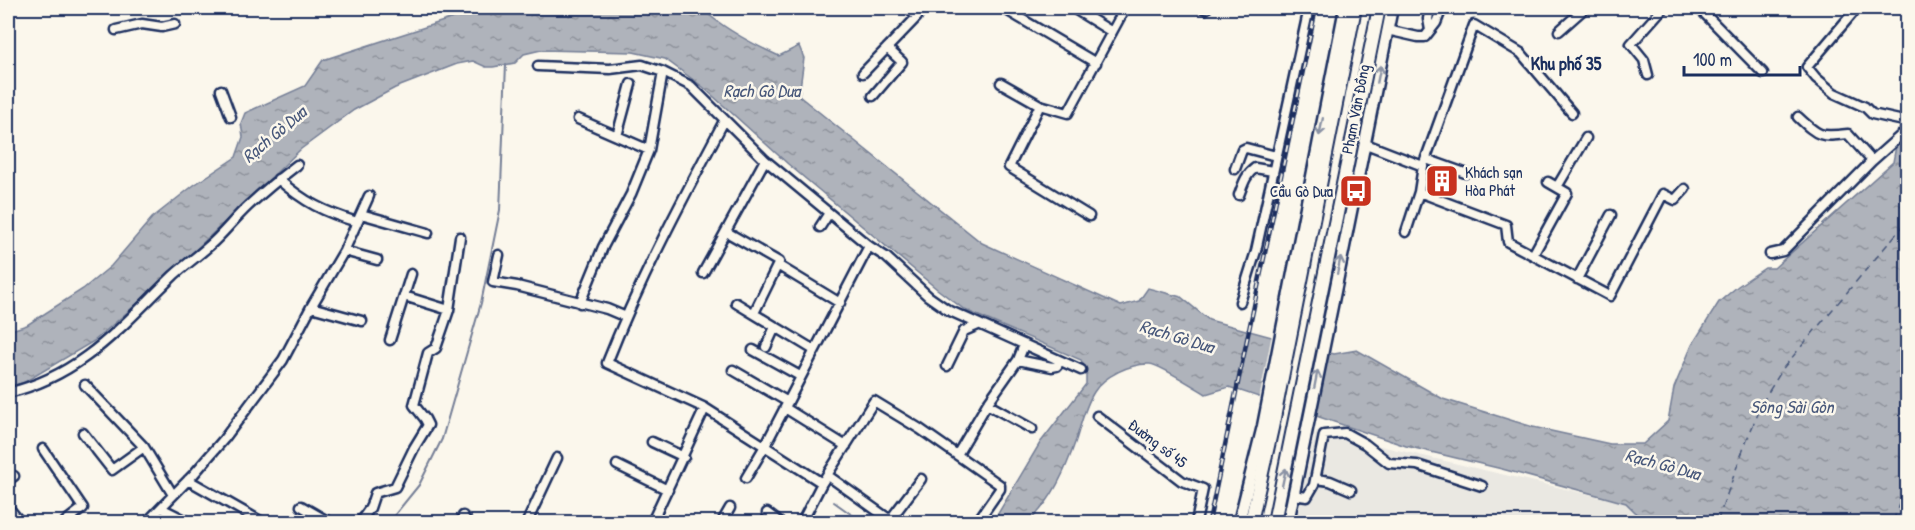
<svg xmlns="http://www.w3.org/2000/svg" width="1915" height="530" font-family="'Patrick Hand',sans-serif">
<defs>
<pattern id="water-ripples" width="26" height="14" patternUnits="userSpaceOnUse" patternTransform="scale(1.5)"><rect width="26" height="14" fill="#afb3bb"/><path d="M2 4q2-2 4 0t4 0M15 11q2-2 4 0t4 0" fill="none" stroke="#8e929b"/></pattern>
</defs>
<rect width="100%" height="100%" fill="#fbf7ec"/>
<filter id="ink" filterUnits="userSpaceOnUse"><feTurbulence type="fractalNoise" baseFrequency=".0167" numOctaves="2"/><feDisplacementMap in="SourceGraphic" scale="12" xChannelSelector="R" yChannelSelector="G"/><feConvolveMatrix kernelMatrix="1 2 1 2 8 2 1 2 1" color-interpolation-filters="sRGB"/></filter>
<g filter="url(#ink)">
<path fill="#eae8e2" d="M1316,431l310,72 16,19h-347z"/>
<path fill="url(#water-ripples)" stroke="#747e96" stroke-width="1.5" d="M484,8h217c23,21 49,35 78,48l20,-10 5,12 -5,38 183,147 139,63 18,-5 9,-13 33,9 28,23 125,34 23,-4 86,49 90,28 77,17h33l25,-23 6,-33 18,-43 27,-43 19,-16 27,-18h9l119,-106 3,-16 11,-11v387h-265l1,-2 -17,-17 -124,-34 -96,-23 -177,-59 -23,7c-10,-6 -48,-30 -56,-30 -19,-1 -46,12 -56,28 -9,14 -13,32 -18,48 -10,29 -24,62 -48,82h-35l47,-79 46,-59v-14l-5,-10 -116,-50 -28,-21 -149,-125 -85,-77 -38,-28 -32,-7 -92,-2 -17,4 -9,9 -22,4h-7l-13,-6 -16,3 -62,24 -41,22 -53,39 -140,134 -67,58 -71,42 -15,3v-55l19,-6 56,-36 28,-23 41,-48 42,-33 42,-28 7,-20 -2,-14 4,-10 60,-27 18,-26z"/>
<path fill="#fbf7ec" d="M1272,334l54,15 -13,68 -54,-17z"/>
<g fill="none" stroke-linecap="round" stroke-linejoin="round">
<path stroke="#747e96" stroke-width="2" d="M834,502l28,20
M389,522l30,-37 23,-46 39,-136 19,-93 6,-146"/>
<path stroke="#47577a" stroke-width="1.5" stroke-dasharray="8 6" stroke-linecap="butt" d="M1717,522l30,-83 19,-43 18,-29 124,-147
M1893,522l15,-45"/>
<defs>
<path id="minor" d="M1003,8l93,55
M1073,8l39,24
M1203,8l3,1
M1699,8l64,65
M1857,8l-50,59 9,11 18,15 31,14 7,7 36,8
M116,30l26,-6 20,3 13,-3
M1387,30l31,7h7l11,-14 6,-15
M1430,30l-2,-11 2,-11
M1559,31l26,-23
M538,66l72,3 32,-4 21,7 28,14 74,74 104,86 17,11 42,39 20,14 133,60
M863,73l54,-56 -9,-9
M1648,75l-4,-15 -13,-16 32,-36
M1001,83l39,22
M221,90l10,27
M873,96l29,-34 -15,-14
M1798,117c21,20 22,20 50,17l24,27
M578,119l71,31
M724,121c-42,79 -84,158 -117,242l98,45 117,75
M617,136l14,-52
M1366,144l57,22 -4,26 87,33 2,17 102,54 53,-102 12,6 10,-11
M1426,159l39,14
M1423,166l51,-141 47,28 51,60
M1235,169l7,-19 4,-2 30,8
M278,179c26,23 46,33 79,43
M1557,187l29,-49
M1239,195c4,-10 6,-20 16,-27l18,3
M361,214l67,19
M1089,216l-80,-49 31,-62 28,8 57,-105
M820,227l9,-14
M1406,232l13,-40
M730,234l49,28 -25,51
M344,251l33,9
M1770,254l13,-3 89,-90 36,-32
M499,255l-6,27 24,4 90,23 19,8
M1533,255l34,-62 -19,-11
M779,266l61,37
M703,273l62,-113
M1577,279l34,-64
M404,296l45,14
M1240,302l16,-51 53,-243
M580,303l23,-56 28,-53 18,-44 14,-78
M736,303l78,47
M311,307l51,14
M390,340l21,-66
M766,347l9,-20
M753,350l47,26
M1018,360l34,7 5,-1 3,-5
M947,366l17,-35 14,-6
M733,370l55,32
M85,385l59,62 29,48
M8,393c75,-18 113,-67 166,-118 11,-10 24,-19 35,-29 14,-12 25,-27 39,-40 15,-14 32,-28 49,-41
M987,404l45,25
M785,408l61,38
M1097,416l85,65 21,8 -7,33
M83,433l29,37 32,-23
M652,442l32,15
M43,449l40,59 -18,14
M957,455l30,-51 31,-44 6,-15
M617,465l51,25
M827,475l66,47
M746,478l19,-32 104,-200
M1316,479l14,2 21,9
M8,480l6,-4
M188,480l74,42
M1293,495l14,2 7,-12 10,-50 21,-2 20,11 24,19 28,2 65,21
M301,506l28,16
M8,507l12,15
M161,508l28,14
M767,513l12,9
M463,516l4,6
M890,520l31,-41
M147,522l46,-47 31,-36 59,-79 28,-53 33,-56 25,-55
M360,522l10,-14 5,-15 20,-6 19,-39 14,-23 -3,-6 -11,-14 14,-52 8,-5 13,-38 11,-73
M527,522l30,-64
M652,522l53,-114
M722,522l8,-14
M802,522l20,-39 52,-82 46,28 80,56v4l-23,33"/>
<path id="major" d="M1239,522l24,-96 82,-418
M1288,522c35,-171 70,-343 104,-514"/>
<path id="highway" d="M1251,522l21,-94 83,-420
M1274,522l105,-514"/>
</defs>
<use href="#minor" stroke="#1b2f5e" stroke-width="13"/>
<use href="#major" stroke="#1b2f5e" stroke-width="15"/>
<use href="#highway" stroke="#1b2f5e" stroke-width="16"/>
<use href="#minor" stroke="#fbf7ec" stroke-width="8"/>
<use href="#major" stroke="#fbf7ec" stroke-width="10"/>
<use href="#highway" stroke="#fbf7ec" stroke-width="12"/>
<defs>
<path id="rail" d="M1209,522l107,-514"/>
</defs>
<use href="#rail" stroke="#1b2f5e" stroke-width="4.5"/>
<use href="#rail" stroke="#fbf7ec" stroke-width="2" stroke-dasharray="7" stroke-linecap="butt"/>
</g>
<defs><path id="oneway-shaft" d="M-6 0H5M1.5-3L5.5 0L1.5 3" fill="none" stroke-width="1.6" stroke-linecap="round" stroke-linejoin="round" transform="scale(1.5)"/></defs>
<g stroke="#8b93a5">
<use href="#oneway-shaft" transform="translate(1379 74) rotate(-79)"/>
<use href="#oneway-shaft" transform="translate(1321 127) rotate(102)"/>
<use href="#oneway-shaft" transform="translate(1339 265) rotate(-78)"/>
<use href="#oneway-shaft" transform="translate(1316 379) rotate(-79)"/>
<use href="#oneway-shaft" transform="translate(1284 477) rotate(-78)"/>
</g>
</g>
<defs>
<symbol id="building-square" viewBox="-11 -11 22 22"><rect x="-9" y="-9" width="18" height="18" rx="4" fill="#c8321e" stroke="#fbf7ec"/><path d="M-4-6H4V6H1V3H-1V6H-4ZM-2.5-4.3h1.7v1.8h-1.7ZM.8-4.3h1.7v1.8H.8ZM-2.5-1h1.7V.8h-1.7ZM.8-1h1.7V.8H.8Z" fill="#fff"/></symbol>
<symbol id="bus-square" viewBox="-11 -11 22 22"><rect x="-9" y="-9" width="18" height="18" rx="4" fill="#c8321e" stroke="#fbf7ec"/><path d="M-5-6H5V4H4V6H2V4H-2V6H-4V4H-5ZM-3.5-4V0h7V-4ZM-3.5 1.2v1.5H-2V1.2ZM2 1.2v1.5H3.5V1.2Z" fill="#fff"/></symbol>
</defs>
<g fill-rule="evenodd">
<use href="#building-square" x="1423" y="162" width="38" height="38"/>
<use href="#bus-square" x="1337" y="172" width="38" height="38"/>
</g>
<g text-anchor="middle" dominant-baseline="central" stroke-width="5" stroke-linejoin="round" paint-order="stroke">
<g font-size="16" fill="#1b2f5e" stroke="#fbf7ec">
<text transform="translate(1355 109) rotate(-79)">Phạm Văn Đồng</text>
<text transform="translate(1158 443) rotate(37)">Đường số 45</text>
</g>
<g font-size="16" fill="#1b2f5e" stroke="#fbf7ec" text-anchor="start">
<text x="1465" y="172">Khách sạn<tspan x="1465" dy="18">Hòa Phát</tspan></text>
<text x="1333" y="191" text-anchor="end">Cầu Gò Dưa</text>
</g>
<g font-size="18" font-weight="bold" fill="#1b2f5e" stroke="#fbf7ec">
<text x="1566" y="63">Khu phố 35</text>
</g>
<g font-size="18" font-style="italic" fill="#47577a" stroke="#fbf7ec">
<text x="762" y="90">Rạch Gò Dưa</text>
<text transform="translate(274 134) rotate(-40)">Rạch Gò Dưa</text>
<text transform="translate(1177 336) rotate(17)">Rạch Gò Dưa</text>
<text x="1792" y="406">Sông Sài Gòn</text>
<text transform="translate(1663 464) rotate(15)">Rạch Gò Dưa</text>
</g>
</g>
<rect width="1915" height="530" fill="none" stroke="#fbf7ec" stroke-width="30"/>
<rect x="15" y="15" width="1885" height="500" fill="none" stroke="#1b2f5e" stroke-width="2" filter="url(#ink)"/>
<path d="M1684 66v9h116v-9" fill="none" stroke="#1b2f5e" stroke-width="3"/>
<text x="1693" y="66" font-size="18" fill="#1b2f5e" stroke="#fbf7ec" stroke-width="4.5" paint-order="stroke">100 m</text>
</svg>
